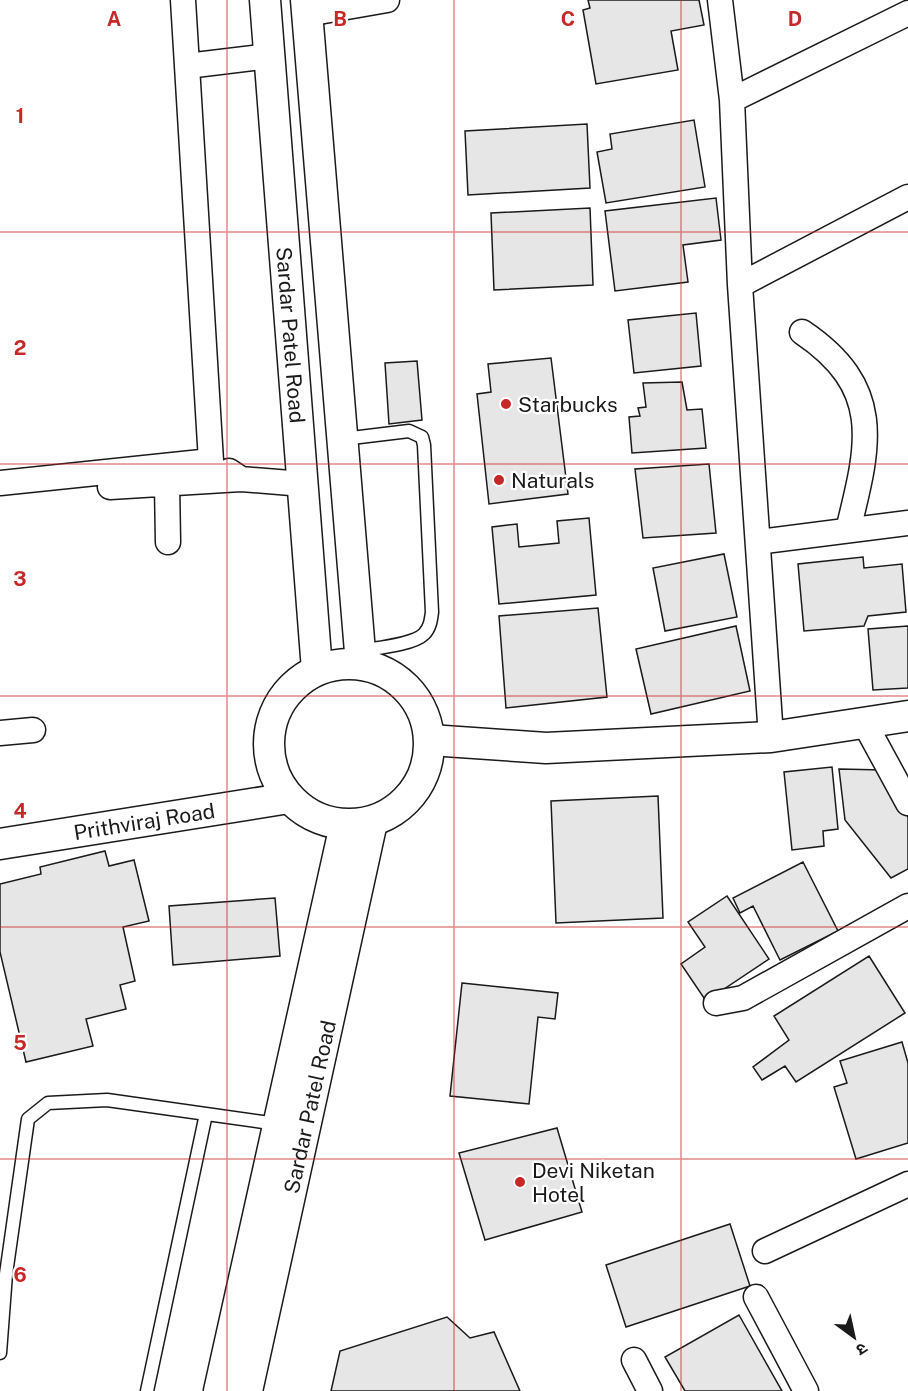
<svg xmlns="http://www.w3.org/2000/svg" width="908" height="1391" font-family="'Public Sans','Noto Sans Devanagari',sans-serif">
<rect width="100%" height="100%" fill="#fff"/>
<path fill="#e6e6e6" stroke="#1a1a1a" stroke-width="1.5" d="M588,0h111l5,25 -33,6 7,39 -82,14 -13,-74 7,-2z
M694,120l11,67 -99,16 -9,-51 15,-3 -2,-15z
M587,124l3,64 -122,7 -3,-64z
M716,198l5,42 -38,5 5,37 -73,9 -10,-80z
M590,208l3,77 -99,5 -3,-77z
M696,313l5,53 -67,7 -6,-53z
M551,358l17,136 -79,10 -12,-110 14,-2 -3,-28z
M417,361l5,59 -33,4 -4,-61z
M682,382l5,28 15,-1 4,39 -74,5 -3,-36 11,-1 -2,-8 8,-1 -3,-24z
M709,464l7,69 -73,5 -8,-69z
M589,518l7,77 -97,9 -7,-77 25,-3 2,23 40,-4 -2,-22z
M724,554l13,63 -72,14 -12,-63z
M863,557l1,11 38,-4 4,48 -38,4 -4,10 -60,5 -6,-67z
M598,608l9,89 -101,11 -7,-92z
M736,626l14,65 -99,23 -15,-65z
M908,626v62l-35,2 -5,-61z
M832,767l6,62 -15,2 1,15 -32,4 -8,-78z
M839,769l44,1 25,47v52l-17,9 -46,-58z
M658,796l5,122 -107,5 -5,-122z
M105,851l4,15 25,-6 15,61 -26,6 12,54 -15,4 6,24 -40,10 7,27 -67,16 -26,-110v-68l41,-10 -1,-7z
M803,862l35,69 -58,29 -27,-54 -13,7 -7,-15z
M727,896l42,63 -63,42 -25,-37 24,-17 -17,-25z
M275,898l5,58 -107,9 -4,-59z
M869,956l36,57 -109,69 -11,-16 -23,14 -9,-13 36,-27 -15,-24z
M462,983l96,10 -3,26 -17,-2 -9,87 -79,-8z
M902,1042l6,21v80l-52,16 -22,-72 13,-4 -7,-22z
M557,1128l25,84 -97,28 -26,-87z
M730,1224l20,62 -124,41 -20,-62z
M739,1315l43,76h-97l-20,-34z
M447,1317l23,21 24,-6 26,59h-189l9,-40z"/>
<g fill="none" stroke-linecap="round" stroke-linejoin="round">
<defs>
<path id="service" d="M343,439l66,-8 13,6 2,8 8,167c-1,8 -2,16 -8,22 -11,11 -49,14 -65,17
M0,1353l6,-79 22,-155 20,-16 59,-3 170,24
M147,1391l59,-277"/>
<path id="minor" d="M720,0l12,100 8,185 31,452
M307,14l80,-14
M187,66l82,-10
M732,100l176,-87
M740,285l168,-88
M802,332c83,56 67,113 46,198
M229,471l12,8 62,5
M0,483l211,-22 -28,-461
M167,484l1,58
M110,487l131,-8
M758,542l150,-19
M865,724l43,79
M0,733l33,-3
M716,1003l27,-5 165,-92
M765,1251l143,-67
M756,1297l50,94
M634,1360l16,31"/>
<g id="tertiary">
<path id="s1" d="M265,0l52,670"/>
<path d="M306,0l55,664"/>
<circle cx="349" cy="744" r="80"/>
<path d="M430,740l116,8 225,-11 137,-21"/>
<path id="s2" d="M0,844l289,-46"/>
<path d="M219,1391l126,-566"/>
<path id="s3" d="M247,1391l125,-569"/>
</g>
</defs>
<use href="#service" stroke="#1a1a1a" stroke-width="15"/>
<use href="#minor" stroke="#1a1a1a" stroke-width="27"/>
<use href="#tertiary" stroke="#1a1a1a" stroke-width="33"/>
<use href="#service" stroke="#fff" stroke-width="12"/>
<use href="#minor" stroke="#fff" stroke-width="24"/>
<use href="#tertiary" stroke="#fff" stroke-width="30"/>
</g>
<path fill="none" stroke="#c62828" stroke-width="1.5" stroke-opacity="0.55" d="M227,0v1391M454,0v1391M681,0v1391M0,232h908M0,464h908M0,696h908M0,927h908M0,1159h908"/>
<g fill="#c62828" stroke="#fff" stroke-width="2">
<circle cx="506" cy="404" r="6"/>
<circle cx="499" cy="480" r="6"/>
<circle cx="520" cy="1182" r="6"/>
</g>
<g text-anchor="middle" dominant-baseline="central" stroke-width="4.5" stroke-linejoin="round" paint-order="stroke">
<g font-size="21" fill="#1a1a1a" stroke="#fff">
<text stroke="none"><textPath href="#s1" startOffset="336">Sardar Patel Road</textPath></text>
<text stroke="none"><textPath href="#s2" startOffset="146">Prithviraj Road</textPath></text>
<text stroke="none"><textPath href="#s3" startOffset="291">Sardar Patel Road</textPath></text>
</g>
<g font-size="21" fill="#1a1a1a" stroke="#fff" text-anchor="start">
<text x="518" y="404">Starbucks</text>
<text x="511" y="480">Naturals</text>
<text x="532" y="1170">Devi Niketan<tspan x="532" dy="24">Hotel</tspan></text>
</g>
</g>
<g font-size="20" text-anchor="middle" font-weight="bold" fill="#c62828" stroke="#fff" stroke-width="4.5" stroke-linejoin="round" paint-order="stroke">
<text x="114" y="26">A</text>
<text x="340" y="26">B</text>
<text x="568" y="26">C</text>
<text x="795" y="26">D</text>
<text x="20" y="123">1</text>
<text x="20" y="355">2</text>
<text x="20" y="586">3</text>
<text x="20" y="818">4</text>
<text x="20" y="1050">5</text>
<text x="20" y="1282">6</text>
</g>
<g transform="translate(854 1337) rotate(147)" stroke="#ffffff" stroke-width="4.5" paint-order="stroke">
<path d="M0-4.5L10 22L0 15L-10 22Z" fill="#1a1a1a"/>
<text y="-9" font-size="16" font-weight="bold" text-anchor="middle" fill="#1a1a1a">उ</text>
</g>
</svg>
